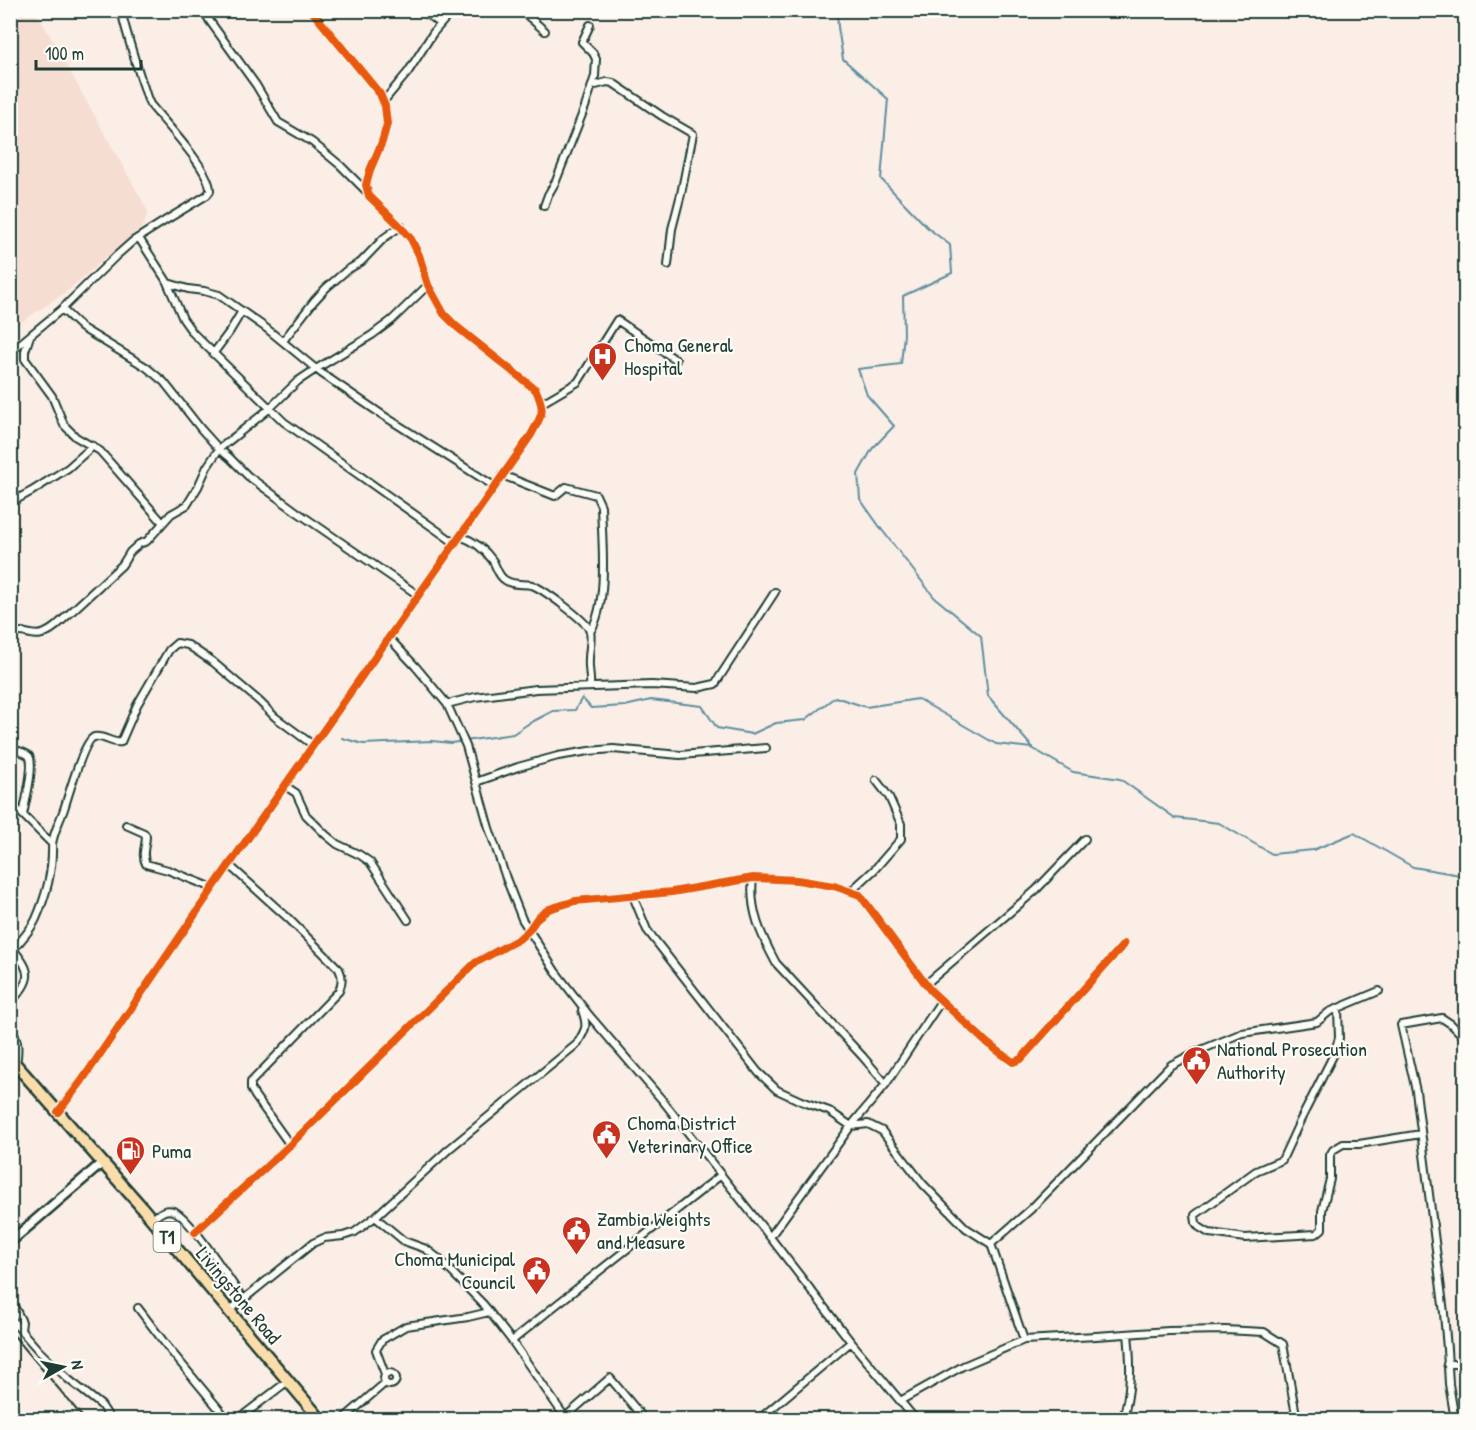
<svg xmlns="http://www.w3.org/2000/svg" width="1476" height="1430" font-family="'Patrick Hand',sans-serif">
<rect width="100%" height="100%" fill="#faeee6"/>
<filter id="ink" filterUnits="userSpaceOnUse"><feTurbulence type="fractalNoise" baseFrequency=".0167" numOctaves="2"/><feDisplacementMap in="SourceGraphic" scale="12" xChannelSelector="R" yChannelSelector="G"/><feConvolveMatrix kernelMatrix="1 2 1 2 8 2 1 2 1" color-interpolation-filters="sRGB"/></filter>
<g filter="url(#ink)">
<path fill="#f6ddd2" d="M11,10l25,1 112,200 -4,14 -78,67 -55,37z"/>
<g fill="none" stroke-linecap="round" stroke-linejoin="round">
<path stroke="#5d8e9f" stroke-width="2" d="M837,10l1,17 5,32 45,40 -7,80 47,49 22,17 2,28 -49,23 1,38 -3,30 -43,5 9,26 27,31 -22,23 -14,25 2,25 22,31 52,67 47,39 7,60 44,51
M342,738l21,6 69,-3 19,2 62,-9 15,-10 25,-13 22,-1 7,-12 9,10 34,-2 26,-6 51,6 15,22 35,6 24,-11 29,-3 30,-23 31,10 52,-8 78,45 36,4 41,24 47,7 55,39 44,5 53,31 41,-4 41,-17 59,34 53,9"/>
<defs>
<path id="street" d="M204,10l5,10 47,65 22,37 34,20 28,23 26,26
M421,10l19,13
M521,10l24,21
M592,86l15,-4 6,1 49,33 31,18 -12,60 -9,35 -4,36
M383,102l25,-30 25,-39 20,-23
M544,206l4,-11 8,-14 29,-74 10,-31 1,-17 -3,-6 -11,-11 8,-17
M139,238l27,42 17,39 10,14 91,89 171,121
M168,283l20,6 16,2 15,4 47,33 55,45 63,43 110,70
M62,309l20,19 64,39 18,15 37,47 18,20 10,8 19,19 49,36 121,83
M30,336l-5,15v8l27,37 12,29 12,12 24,14 63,72
M283,341l31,-40 12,-13 21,-18 14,-8 23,-24 17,-12
M10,352l52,-43 54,-53 17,-15 33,-21 41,-25 3,-4c1,-21 -46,-69 -60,-87 -4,-7 -5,-15 -8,-22 -8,-24 -15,-47 -21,-72
M213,354l17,-23 12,-20
M542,403l36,-21 39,-62 59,40
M502,475l53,21 11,-9 30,8 5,11c1,35 8,97 -11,126
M10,503l22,-12 36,-23 25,-22
M460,536c14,5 24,12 33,25 4,7 5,15 12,19 8,6 18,3 27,5 11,4 55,36 58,46 2,9 -1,19 -1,28 -1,9 2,18 1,28
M10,633c22,-5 23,11 46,-7l66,-61 8,-13 9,-8 8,-3 24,-27 16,-9 11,-18 9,-20 12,-18 50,-40 29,-28 18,-12 56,-34 20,-15 36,-35
M389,638l27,29 31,37 19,42 23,82 17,50 16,41 33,52 34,44 74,86 107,136 81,105 65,78
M447,704l28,-7 61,-8 116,-4 45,3 18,-4 60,-92
M10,749c6,1 15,3 19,7 6,8 -4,48 -6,59
M476,782l42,-15 40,-11 31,-5 24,-2 67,6 86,-7
M285,786l11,7 10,22 20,20 11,9 23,11 10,7 38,58
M10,802l42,42c1,25 -6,52 -16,75 -5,11 -15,21 -23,31
M126,825l18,8 2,3c0,10 -5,18 0,28l22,6 45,18
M52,844c2,-13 8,-23 12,-35 4,-12 20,-69 30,-72 10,-2 18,7 27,5l16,-37 32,-55 8,-7 11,2 25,17 46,39 16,16 38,28
M229,865l59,53 51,51c4,8 3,14 0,22l-88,91v7l4,7 35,49
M753,878c-4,32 8,57 23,85l87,94 23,27
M850,892l24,-22 27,-31v-15l-12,-27 -13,-17
M633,896l14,34 111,142 19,18 24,11 28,10 22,15 17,-2 14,7 41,53 43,44 25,16 40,-35 140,-144 25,-13 46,-19 75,-11 12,-10 50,-21
M926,984l110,-94 49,-51
M10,1003c22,-24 23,-30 2,-55
M1338,1009l1,29 -5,16 -34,67 -18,39 -26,11 -61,44 1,8 3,4 10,6 9,1 27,4 71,-4 6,-5v-18l8,-32v-24l3,-5 10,-6h16l62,-10
M10,1024c8,16 9,23 6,40
M58,1112l23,-30 132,-194 318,-453c11,-21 15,-22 5,-45l-79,-63 -13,-13 -16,-29 -9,-30 -8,-16 -12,-14 -30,-29 -3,-11 4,-15 12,-28 5,-18 -2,-18 -5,-12 -69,-84
M375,1217l29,24 22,8 13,10 45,46 28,36
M152,1219c6,-4 12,-11 21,-8 15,3 59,72 70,88
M195,1232l95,-87 185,-182 44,-24 10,-9 9,-13 11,-8 26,-8 97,-9 81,-14 44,2 37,6 26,9 70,95 57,53 26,19 8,-3 103,-115
M770,1237l81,-111 35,-42 55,-83
M991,1244l33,96
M10,1298l12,24 -1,8
M138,1308l32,42 58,70
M229,1311l84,-68 11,-5 19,-2 12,-4 20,-15 74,-68 128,-105c9,-15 11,-17 5,-34
M10,1318l29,33 29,28 33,26 10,15
M1447,1364h19
M384 1379a6 6 0 1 1 12 0a6 6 0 1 1-12 0Z
M385,1374l-9,-24 6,-10 24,-14 62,-9 21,-5
M900,1401l63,-35 61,-26 72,-4 73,-5 56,-1 39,2 19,12 14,76
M10,1411l8,9
M565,1417l-53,-76 39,-32 170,-134
M564,1418l46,-40 35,42
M237,1420l51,-39
M342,1420l43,-37
M758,1420l93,-78
M1122,1420c10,-28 9,-57 6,-86
M1455,1420l-6,-36 -2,-35 -3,-36 -28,-222 -15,-66 41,-7 9,6 15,15"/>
<path id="secondary" d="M10,1242l92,-79"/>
<path id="highway" d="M10,1058l129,146 182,216"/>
</defs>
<use href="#street" stroke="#1f3d34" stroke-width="10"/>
<use href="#secondary" stroke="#1f3d34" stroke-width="13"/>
<use href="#highway" stroke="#1f3d34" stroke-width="15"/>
<use href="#street" stroke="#fdfcf7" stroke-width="6"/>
<use href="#secondary" stroke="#fdfcf7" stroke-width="8"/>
<use href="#highway" stroke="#faddab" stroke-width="10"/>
<path stroke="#1f3d34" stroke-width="2" d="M10,1331l75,89"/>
<defs>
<path id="cycleway" d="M58,1112l23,-30 132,-194 318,-453c11,-21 15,-22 5,-45l-79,-63 -13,-13 -16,-29 -9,-30 -8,-16 -12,-14 -30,-29 -3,-11 4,-15 12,-28 5,-18 -2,-18 -5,-12 -69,-84
M195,1232l95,-87 185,-182 44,-24 10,-9 9,-13 11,-8 26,-8 97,-9 81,-14 44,2 37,6 26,9 70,95 57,53 26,19 8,-3 103,-115"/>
</defs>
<use href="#cycleway" stroke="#fdfcf7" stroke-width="11"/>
<use href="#cycleway" stroke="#e8590c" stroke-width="8"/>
</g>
</g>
<defs>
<symbol id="hospital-pin" viewBox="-11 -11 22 30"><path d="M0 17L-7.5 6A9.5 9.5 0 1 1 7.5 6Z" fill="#c8321e" stroke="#fdfcf7"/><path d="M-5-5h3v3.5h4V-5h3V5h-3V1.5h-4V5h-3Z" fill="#fff"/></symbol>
<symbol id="civic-pin" viewBox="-11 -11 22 30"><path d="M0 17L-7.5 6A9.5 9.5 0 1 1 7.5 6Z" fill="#c8321e" stroke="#fdfcf7"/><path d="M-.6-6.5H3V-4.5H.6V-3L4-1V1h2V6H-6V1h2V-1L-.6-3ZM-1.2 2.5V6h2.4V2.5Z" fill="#fff"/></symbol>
<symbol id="fuel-pin" viewBox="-11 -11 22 30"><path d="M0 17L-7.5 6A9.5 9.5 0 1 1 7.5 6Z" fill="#c8321e" stroke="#fdfcf7"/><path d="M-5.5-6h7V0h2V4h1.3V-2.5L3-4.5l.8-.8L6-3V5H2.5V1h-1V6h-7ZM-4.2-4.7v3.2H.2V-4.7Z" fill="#fff"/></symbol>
</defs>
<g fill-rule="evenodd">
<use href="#hospital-pin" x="586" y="340" width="33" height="45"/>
<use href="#civic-pin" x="1180" y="1044" width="33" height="45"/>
<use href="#civic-pin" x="590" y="1118" width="33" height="45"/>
<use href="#fuel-pin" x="114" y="1134" width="33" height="45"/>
<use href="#civic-pin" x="560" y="1214" width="33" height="45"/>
<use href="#civic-pin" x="520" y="1254" width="33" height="45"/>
</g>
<g text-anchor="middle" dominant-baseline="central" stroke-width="4.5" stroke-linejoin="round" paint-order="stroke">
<rect fill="#fdfcf7" stroke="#62766e" stroke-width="1.5" x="153.5" y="1222" width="27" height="30" rx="4.5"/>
<g font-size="18" font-weight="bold" fill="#1f3d34">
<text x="167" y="1237">T1</text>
</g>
<g font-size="20" fill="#1f3d34" stroke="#fdfcf7" text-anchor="start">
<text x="624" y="344">Choma General<tspan x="624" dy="23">Hospital</tspan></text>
<text x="1217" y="1048">National Prosecution<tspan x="1217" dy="23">Authority</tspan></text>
<text x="627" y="1122">Choma District<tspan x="627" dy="23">Veterinary Office</tspan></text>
<text x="152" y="1150">Puma</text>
<text x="597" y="1218">Zambia Weights<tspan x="597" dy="23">and Measure</tspan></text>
<text x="515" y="1258" text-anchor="end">Choma Municipal<tspan x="515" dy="23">Council</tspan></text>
</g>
<g font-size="20" fill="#1f3d34" stroke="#fdfcf7">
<text transform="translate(239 1295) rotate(50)">Livingstone Road</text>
</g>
</g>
<rect width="1476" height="1430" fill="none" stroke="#fdfcf7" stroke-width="36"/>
<rect x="18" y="18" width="1440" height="1394" fill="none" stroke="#1f3d34" stroke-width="2" filter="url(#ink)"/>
<g transform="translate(63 1367) rotate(81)" stroke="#fdfcf7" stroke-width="4.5" paint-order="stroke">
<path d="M0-4.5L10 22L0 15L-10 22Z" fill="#1f3d34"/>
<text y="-9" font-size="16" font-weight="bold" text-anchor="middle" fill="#1f3d34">N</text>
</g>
<path d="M36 60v9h105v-9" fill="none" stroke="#1f3d34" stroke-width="3"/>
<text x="45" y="60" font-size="18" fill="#1f3d34" stroke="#fdfcf7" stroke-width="4.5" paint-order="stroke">100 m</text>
</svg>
